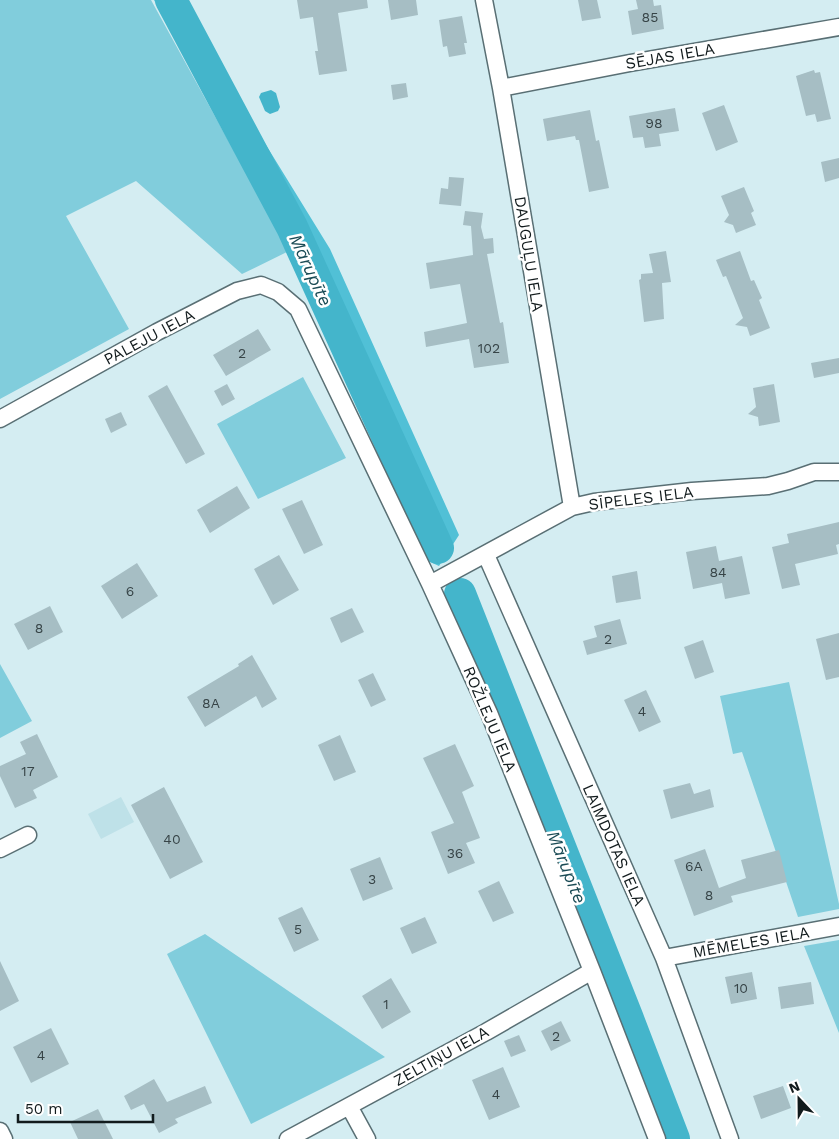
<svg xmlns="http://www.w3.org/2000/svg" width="839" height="1139" font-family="'Work Sans',sans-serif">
<rect width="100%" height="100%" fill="#d4edf2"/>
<path fill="#bee1e8" d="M121,797l13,25 -33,17 -13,-25z"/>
<path fill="#81cddc" d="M0,0h151l138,251 -47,23 -106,-93 -70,35 63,113 -129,70z
M303,377l43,81 -88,41 -41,-75z
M0,664l32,57 -32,17z
M789,682l50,222v5l-41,8 -56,-165 -9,2 -13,-58z
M205,934l180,123 -134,67 -84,-170z
M839,940v93l-35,-87z"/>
<path fill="#51c0d6" d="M154,0h29l11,13 59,111 77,125 129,286 -20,31 -11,-5 -139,-310z"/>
<path fill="#44b5cb" d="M271,90l5,3 4,14 -2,4 -8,3 -5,-3 -6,-14 2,-4z"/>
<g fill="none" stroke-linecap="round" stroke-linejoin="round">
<path stroke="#44b5cb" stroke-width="32" d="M171,0l121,227 146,321
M460,594l168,425 46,120"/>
</g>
<path fill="#a6bec4" d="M297,0h70l1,8 -30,5 9,58 -28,4 -4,-24h3l-5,-34 -13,2z
M388,0h28l2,15 -27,5z
M578,0h19l4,18 -19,3z
M636,0h17l1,6 7,-1 3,24 -32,6 -4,-24 10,-2z
M462,16l5,27h-3l2,11 -17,3 -2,-11 -4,1 -4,-27z
M814,70l1,3 5,-1 11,47 -14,3 -2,-8 -9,2 -10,-40z
M406,83l2,14 -15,3 -2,-15z
M724,105l14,37 -22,9 -14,-38z
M675,108l4,23 -20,3 2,12 -16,2 -2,-11 -10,1 -4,-22z
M590,110l6,31 3,-1 10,48 -20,4 -10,-52h-3l-1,-4 -28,5 -4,-22z
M839,158v20l-14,4 -4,-20z
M449,177l15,1 -3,28 -22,-2 2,-16 7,1z
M744,187l10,24 -3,2 5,12 -20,8 -3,-8 -9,-3 5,-7 -8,-19z
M465,211l18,2 -2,14 3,12 9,-1 1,15 -7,1 13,69 3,-1 6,41 -35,5 -5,-29 -43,8 -2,-15 43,-9 -7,-39 -30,5 -4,-26 47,-8 -2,-29 -8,-1z
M666,251l5,31 -9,1 2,36 -20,3 -5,-42 2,-1v-5l12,-1 -4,-19z
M740,251l11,30 3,-1 8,18 -3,2 11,28 -20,8 -3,-9 -12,-2 8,-7 -17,-42 -3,1 -7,-17z
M258,329l13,21 -45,26 -13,-21z
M839,358v15l-25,5 -3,-15z
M227,384l8,15 -13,7 -8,-15z
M774,384l6,38 -21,4 -1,-9 -10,-3 8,-7 -3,-19z
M167,385l38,69 -19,10 -38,-68z
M121,412l6,13 -16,8 -6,-14z
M237,486l13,22 -40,25 -13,-23z
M302,500l21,45 -19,9 -22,-45z
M839,522v22l-3,1 2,9 -43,10 5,21 -18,4 -10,-42 17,-4 -2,-9z
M716,546l3,15 23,-5 8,38 -25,5 -3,-16 -29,6 -7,-37z
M279,555l20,35 -26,15 -19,-36z
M137,563l21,33 -36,23 -21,-33z
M637,571l4,28 -25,4 -4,-27z
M50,606l13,26 -35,18 -14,-26z
M352,608l12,24 -23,11 -11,-25z
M620,619l7,25 -40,11 -4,-14 14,-4 -3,-11z
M839,633v44l-13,3 -10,-41z
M703,640l11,32 -19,7 -11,-32z
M252,655l25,44 -15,9 -6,-12 -51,31 -18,-30 52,-31 -1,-2z
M373,673l13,27 -15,7 -13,-27z
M646,690l15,32 -22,10 -15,-32z
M37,734l21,43 -25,13 4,8 -22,10 -15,-32v-10l26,-12 -6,-12z
M340,735l16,37 -22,9 -16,-36z
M455,744l19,42 -12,6 18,46 -14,5 9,20 -27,11 -17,-42 23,-9 -31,-65z
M690,783l4,11 16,-5 4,18 -43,12 -8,-29z
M164,787l39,75 -33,17 -39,-74z
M705,849l14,39 27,-10 -5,-18 38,-10 8,32 -56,14 2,6 -39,14 -20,-56z
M380,857l13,32 -30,12 -13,-32z
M499,881l15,32 -21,9 -15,-31z
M302,907l17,33 -25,12 -16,-34z
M425,917l12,26 -25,11 -12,-26z
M0,961l19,40 -19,10z
M752,972l5,27 -26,5 -6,-27z
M391,978l20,34 -29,17 -20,-33z
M811,982l3,22 -33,5 -3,-22z
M561,1021l10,20 -20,10 -10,-20z
M51,1028l18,36 -38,19 -18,-36z
M519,1035l7,16 -15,6 -7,-16z
M503,1067l17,40 -31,13 -17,-40z
M154,1079l13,23 38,-16 7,17 -37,16 3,4 -19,10 -15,-29 -13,6 -7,-14z
M783,1086l8,22 -30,11 -8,-23z
M98,1109l15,30h-35l-8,-17z"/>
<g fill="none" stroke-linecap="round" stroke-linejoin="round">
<defs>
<path id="street" d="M484,0l17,88 71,419
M501,88l129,-25 209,-36
M0,419l157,-87 80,-41 24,-6 17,7 20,17 132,275 59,129 103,258 65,168
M486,555l178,403 66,181
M430,584l142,-77 22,-5 98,-11 76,-5 20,-5 26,-9h25
M0,849l28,-14
M664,958l175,-32
M349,1106l18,33
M0,1131l4,8
M288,1139l198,-107 106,-61"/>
</defs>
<use href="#street" stroke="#596f74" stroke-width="19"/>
<use href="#street" stroke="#fff" stroke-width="16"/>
</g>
<g text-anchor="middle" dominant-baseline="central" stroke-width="5" stroke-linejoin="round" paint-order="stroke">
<g font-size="14" fill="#374447">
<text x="650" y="17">85</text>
<text x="654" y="123">98</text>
<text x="489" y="348">102</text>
<text x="242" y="353">2</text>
<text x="718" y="572">84</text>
<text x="130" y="591">6</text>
<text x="39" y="628">8</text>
<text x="608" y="639">2</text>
<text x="211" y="703">8A</text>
<text x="642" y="711">4</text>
<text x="28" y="771">17</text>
<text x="172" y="839">40</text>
<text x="455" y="853">36</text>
<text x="694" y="866">6A</text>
<text x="372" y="879">3</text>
<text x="709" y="895">8</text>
<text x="298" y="929">5</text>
<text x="741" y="988">10</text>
<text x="386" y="1004">1</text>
<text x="556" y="1036">2</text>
<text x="41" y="1055">4</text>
<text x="496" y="1094">4</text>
</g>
<g font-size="16" fill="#121b1d" stroke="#fff">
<text transform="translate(670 56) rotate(-10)">SĒJAS IELA</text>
<text transform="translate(529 254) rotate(81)">DAUGUĻU IELA</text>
<text transform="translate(149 337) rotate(-28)">PALEJU IELA</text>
<text transform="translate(641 498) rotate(-7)">SĪPELES IELA</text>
<text transform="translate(490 719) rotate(67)">ROŽLEJU IELA</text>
<text transform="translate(614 845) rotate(66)">LAIMDOTAS IELA</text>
<text transform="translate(751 942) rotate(-10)">MĒMELES IELA</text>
<text transform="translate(441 1056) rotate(-29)">ZELTIŅU IELA</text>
</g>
<g font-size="18" font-style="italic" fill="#1a4b55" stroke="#fff">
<text transform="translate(311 270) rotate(65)">Mārupīte</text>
<text transform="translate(567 867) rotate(68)">Mārupīte</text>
</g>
</g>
<g transform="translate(799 1099) rotate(338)" stroke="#ffffff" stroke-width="4" paint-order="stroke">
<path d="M0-4L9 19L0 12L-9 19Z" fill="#121b1d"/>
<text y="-8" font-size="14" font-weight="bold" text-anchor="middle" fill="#121b1d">N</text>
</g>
<path d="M18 1114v8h135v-8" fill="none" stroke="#121b1d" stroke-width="2.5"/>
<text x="25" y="1114" font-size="15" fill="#121b1d" stroke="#ffffff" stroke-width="4" paint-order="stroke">50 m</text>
</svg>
